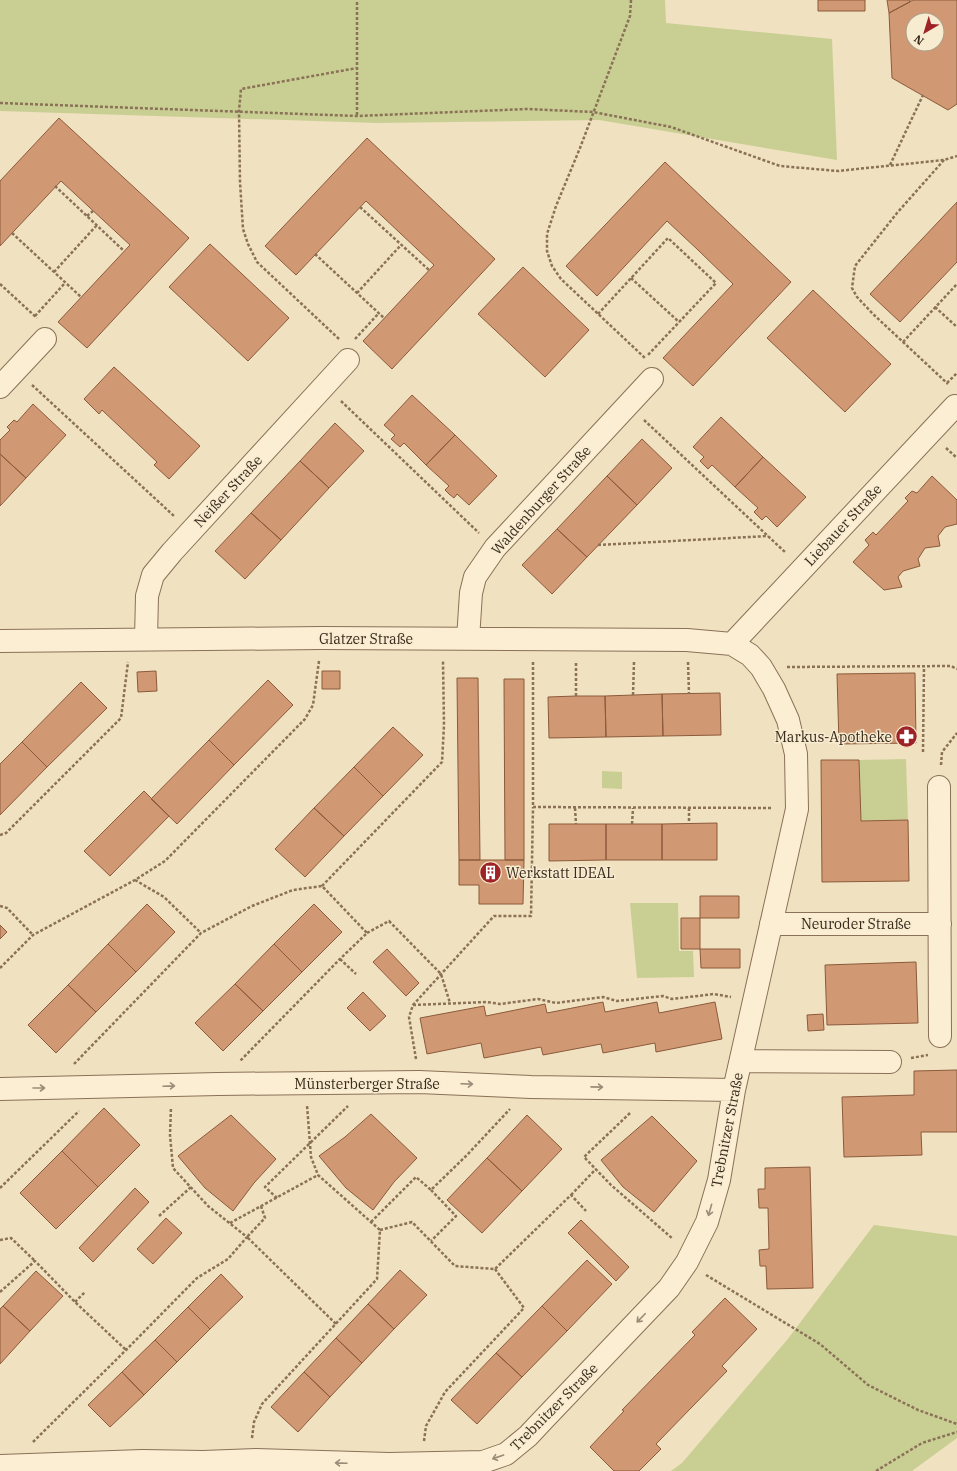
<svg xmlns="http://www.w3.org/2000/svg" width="957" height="1471" font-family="'IBM Plex Serif',serif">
<rect width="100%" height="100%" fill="#f0e1c0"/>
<path fill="#c9cf93" d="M0,0h665l1,23 166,16 5,121 -238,-40 -222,3 -377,-12z
M906,759l2,61 -47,1 -2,-61z
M602,771l20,1v17l-20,-1z
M630,903h48l1,48h14l1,26 -57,1z
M874,1225l83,11v202l-45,33h-241l11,-8 105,-123z"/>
<path fill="#d19973" stroke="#8b5a3b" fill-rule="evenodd" d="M818,0h47v11h-47z
M887,0h23v2l-21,11z
M913,0h44v104l-9,6 -56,-32 -3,-65zM913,20h24v24h-24z
M59,118l130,120 -102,110 -29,-26 72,-77 -69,-64 -61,65v-65z
M367,138l128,121 -103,110 -29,-28 71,-76 -68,-64 -70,74 -31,-29z
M665,162l126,120 -98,104 -30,-28 70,-74 -35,-34 -31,-29 -70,75 -31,-30z
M957,202v60l-57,60 -30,-28z
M210,244l79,74 -41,43 -79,-74z
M523,267l66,63 -44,47 -67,-63z
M813,290l78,74 -46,48 -78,-74z
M114,367l86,79 -31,33 -15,-14 3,-3 -55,-52 -3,4 -15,-15z
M412,395l43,40 -29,30 -22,-22 -4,4 -9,-8 4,-4 -11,-10z
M33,404l33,31 -40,43 -26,-24v-14l10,-10 -3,-3 7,-7 3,2z
M721,417l42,40 -28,30 -23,-22 -4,4 -8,-8 4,-4 -11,-10z
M335,423l29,28 -35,37 -29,-27z
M455,435l42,41 -28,29 -12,-11 -3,4 -5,-4 -4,-4 4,-4 -23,-21z
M642,439l30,29 -35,37 -30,-29z
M0,454l26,24 -26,28z
M763,457l43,40 -29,30 -11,-11 -4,4 -8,-8 4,-4 -23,-21z
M300,461l29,27 -48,52 -30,-27z
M607,476l30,29 -50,52 -30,-28z
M932,476l25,24v24l-12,3 -7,9 2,10 -15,2 -7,11 2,7 -17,5 -5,6 4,10 -18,3 -31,-28 16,-17 -4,-5 8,-8 3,3 32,-34 -3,-3 7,-7 5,2z
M251,513l30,27 -36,39 -30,-28z
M557,529l30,28 -35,37 -30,-29z
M156,671l1,20 -19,1 -1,-20z
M322,671h18v18h-18z
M915,673l1,70 -77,1 -2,-70z
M457,678h21l2,182h-21z
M504,679h20v181h-19z
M268,680l25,25 -59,60 -25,-25z
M81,682l26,26 -60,59 -25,-25z
M720,693l1,42 -58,1 -1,-42z
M662,694l1,42 -57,1 -1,-41z
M576,696h29l1,41 -57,1 -1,-41z
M393,727l30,28 -40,41 -29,-29z
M209,740l25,25 -57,59 -26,-25z
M22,742l25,25 -47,48v-51z
M821,760h38l2,61 47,-1 1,61 -87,1z
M354,767l29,29 -39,40 -30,-28z
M144,791l25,25 -59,60 -26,-25z
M314,808l30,28 -39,41 -30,-28z
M717,823v37h-55v-36z
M549,824h57v36l-57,1z
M606,824h56v36h-56z
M459,860h65l-1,44h-44v-19h-20z
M700,896h39v22h-39z
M147,904l28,28 -39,40 -28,-28z
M314,904l28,28 -40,40 -28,-28z
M681,918h19v31h-19z
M0,925l7,7 -7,7z
M108,944l28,28 -40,40 -28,-27z
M274,944l28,28 -39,39 -28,-27z
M387,949l32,34 -13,13 -33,-34z
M700,949h40v19h-39z
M916,962l2,61 -91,2 -2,-60z
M235,984l28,27 -40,40 -28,-28z
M68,985l28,27 -40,41 -28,-28z
M363,992l23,24 -16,15 -23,-23z
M603,1002l2,10 52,-10 2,11 56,-11 7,37 -66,13 -1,-9 -52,10 -2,-9 -58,11 -2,-8 -57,11 -3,-15 -54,11 -7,-36 64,-12 2,10 59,-12 2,9z
M823,1014l1,16 -16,1 -1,-16z
M957,1070v62h-36l1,23 -78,2 -2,-60 72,-2v-24z
M104,1108l36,37 -42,42 -36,-36z
M371,1114l46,44 -23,24 -21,28 -27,-22 -27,-32 26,-19z
M231,1115l45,44 -22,24 -21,28 -28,-23 -27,-32z
M527,1115l35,34 -40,42 -35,-33z
M652,1116l45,45 -43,51 -31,-25 -22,-27z
M62,1151l36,36 -42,42 -36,-36z
M487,1158l35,33 -40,42 -35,-33z
M810,1167l3,121 -46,1 -1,-23h-6l-1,-16 10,-1 -1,-41h-9l-1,-19h7v-21z
M135,1188l14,14 -56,60 -14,-14z
M166,1218l16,15 -29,31 -16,-15z
M581,1220l48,47 -13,14 -48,-48z
M587,1260l25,24 -45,47 -25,-25z
M400,1270l27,25 -33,34 -26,-25z
M36,1271l27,25 -33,35 -27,-25z
M221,1274l22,23 -33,32 -22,-22z
M725,1298l32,31 -35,37 5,5 -71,73 5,5 -22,22h-25l-24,-24 34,-36 -2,-1 73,-75 -3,-3z
M368,1304l26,25 -32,34 -26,-25z
M3,1306l27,25 -30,33v-55z
M542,1306l25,25 -45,46 -26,-24z
M188,1307l22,22 -33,33 -22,-22z
M336,1338l26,25 -32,34 -26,-25z
M155,1340l22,22 -33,33 -22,-23z
M496,1353l26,24 -45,47 -26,-24z
M122,1372l22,23 -34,32 -22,-22z
M304,1372l26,25 -32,35 -27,-25z"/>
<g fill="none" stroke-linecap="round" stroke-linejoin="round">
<defs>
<path id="minor" d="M0,387l45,-48
M146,639l1,-43 6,-21 19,-23 176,-192
M468,639l3,-46 4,-16 20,-29 157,-169
M0,641l321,-3 366,2 45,4 18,11 11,12 13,22 14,31 8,34 1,55 -63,281 -15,90 -12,42 -20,40 -18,26 -126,132 -15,16 -22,18 -23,8 -94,2 -133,-4 -53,2 -61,-1 -142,5
M732,644l223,-238
M939,787l1,249
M771,924h169
M741,1061l149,1
M0,1089l218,-5 201,-2 112,5 203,3"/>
</defs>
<use href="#minor" stroke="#8a7157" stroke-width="24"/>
<path stroke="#8a7157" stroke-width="2.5" stroke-dasharray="3 2" stroke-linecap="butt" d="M631,0l-1,16 -50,132 -24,58 -9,28v17l5,15 9,13 84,79
M0,103l357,13 170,-7 66,3 78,15 109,39 58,5 106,-11 13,-4
M357,115v-115
M944,160l-47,53 -42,53 -3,22 5,9 16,17 75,70
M890,165l33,-70
M55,186l69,65
M360,207l69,63
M87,216l6,-5
M12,233l69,64
M315,254l69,64
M54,272l43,-47
M631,278l48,44
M0,284l37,34
M357,293l44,-48
M935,307l22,20
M598,314l70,-76 48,45 -69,73
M35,316l30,-33
M339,339l-82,-77 -9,-18 -5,-15 -3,-47 -1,-71 2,-22 116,-21
M355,339l24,-26
M903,342l54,-58
M947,383l10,-10
M32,385l142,131
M341,401l138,132
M644,420l142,133
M946,448l11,10
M598,545l170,-9
M533,662v145l240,1
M688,662l1,32
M576,663v33
M787,667l164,-1 6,3
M633,695l1,-33
M923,752l1,-85
M941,765l1,-13 15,-19
M575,808l1,16
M689,808v15
M632,824l1,-16
M0,835l6,-2 115,-115 7,-56
M135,880l29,17 37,36
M322,886l120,-124 2,-37 -1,-64
M0,906l7,2 26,27
M367,933l22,-12 52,53 9,29
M340,959l16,15
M0,968l33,-33 102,-55 30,-19 140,-142 8,-14 6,-44
M413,1005l74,-3 13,2 38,-5 18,4 47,-6 14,4 46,-5 9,3 42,-5 17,3
M911,1058l17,-3
M416,1059l-7,-42 4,-12 81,-89h37l2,-109
M74,1064l127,-131 51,-27 41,-16 29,-4 45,47 -27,26 -100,102
M630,1113l-46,44 27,28 62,54
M0,1188l79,-77
M431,1190l25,26 -25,25
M571,1195l25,-26
M277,1198l-12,-11 83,-81
M261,1206l4,12 -18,19 89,87
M159,1216l32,-29
M371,1222l45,-45 15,13 36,-35 43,-46
M230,1223l88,-48
M380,1230l32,-8 43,44 40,3 76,-74 15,16
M0,1240l11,-2 24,23
M706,1275l114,69 48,41 50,25 39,14
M0,1292l35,-31 40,41 51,48
M75,1302l10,-10
M252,1438l2,-16 8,-18 115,-125 3,-49 -62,-55 -7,-18 -4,-52
M424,1441l2,-15 19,-34 79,-84 -29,-39
M33,1442l93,-92 71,-72 31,-19 19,-22 -39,-31 -35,-38 -3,-33 1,-28
M876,1471l46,-28 35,-11"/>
<use href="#minor" stroke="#fbeed3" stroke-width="22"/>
</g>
<defs><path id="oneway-shaft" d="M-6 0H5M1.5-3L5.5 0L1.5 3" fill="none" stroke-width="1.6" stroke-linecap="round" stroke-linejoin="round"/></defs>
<g stroke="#9a8c78">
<use href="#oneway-shaft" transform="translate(467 1084) rotate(2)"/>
<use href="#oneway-shaft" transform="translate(169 1086) rotate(-2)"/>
<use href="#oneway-shaft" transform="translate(597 1087) rotate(1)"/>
<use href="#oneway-shaft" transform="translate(39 1088)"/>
<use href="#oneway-shaft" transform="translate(710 1210) rotate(106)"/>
<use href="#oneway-shaft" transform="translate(641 1318) rotate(134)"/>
<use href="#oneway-shaft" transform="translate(498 1457) rotate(161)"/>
<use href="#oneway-shaft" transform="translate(341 1463) rotate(-178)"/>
</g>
<defs>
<symbol id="pharmacy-disc" viewBox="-11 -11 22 22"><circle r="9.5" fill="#9d2326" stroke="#f7ebd0"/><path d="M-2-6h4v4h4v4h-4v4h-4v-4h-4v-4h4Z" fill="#fff"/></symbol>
<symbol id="building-disc" viewBox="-11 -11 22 22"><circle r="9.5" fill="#9d2326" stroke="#f7ebd0"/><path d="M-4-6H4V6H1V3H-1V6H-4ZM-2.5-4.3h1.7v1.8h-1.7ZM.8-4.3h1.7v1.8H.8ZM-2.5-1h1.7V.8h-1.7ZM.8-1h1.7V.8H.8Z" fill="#fff"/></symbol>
</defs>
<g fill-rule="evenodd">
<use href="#pharmacy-disc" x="894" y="724" width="25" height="25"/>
<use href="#building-disc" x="478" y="860" width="25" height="25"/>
</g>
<g text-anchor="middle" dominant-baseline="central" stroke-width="3" stroke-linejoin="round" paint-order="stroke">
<g font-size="14" fill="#392a1c" stroke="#f7ebd0">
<text transform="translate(228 491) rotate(-47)">Neißer Straße</text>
<text transform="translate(541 500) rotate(-48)">Waldenburger Straße</text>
<text transform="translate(843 525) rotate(-47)">Liebauer Straße</text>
<text x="366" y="639">Glatzer Straße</text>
<text x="856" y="924">Neuroder Straße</text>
<text x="367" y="1084">Münsterberger Straße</text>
<text transform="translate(727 1130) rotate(-79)">Trebnitzer Straße</text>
<text transform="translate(554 1407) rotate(-45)">Trebnitzer Straße</text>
</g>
<g font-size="14" fill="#392a1c" stroke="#f7ebd0" text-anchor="end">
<text x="892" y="737">Markus-Apotheke</text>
<text x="506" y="873" text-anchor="start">Werkstatt IDEAL</text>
</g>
</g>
<g transform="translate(925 32) rotate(218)"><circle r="19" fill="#f7ebd0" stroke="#ab9e88"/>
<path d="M0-3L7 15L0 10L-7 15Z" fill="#9d2326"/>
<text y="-6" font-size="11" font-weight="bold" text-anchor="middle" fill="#392a1c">N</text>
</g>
</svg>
